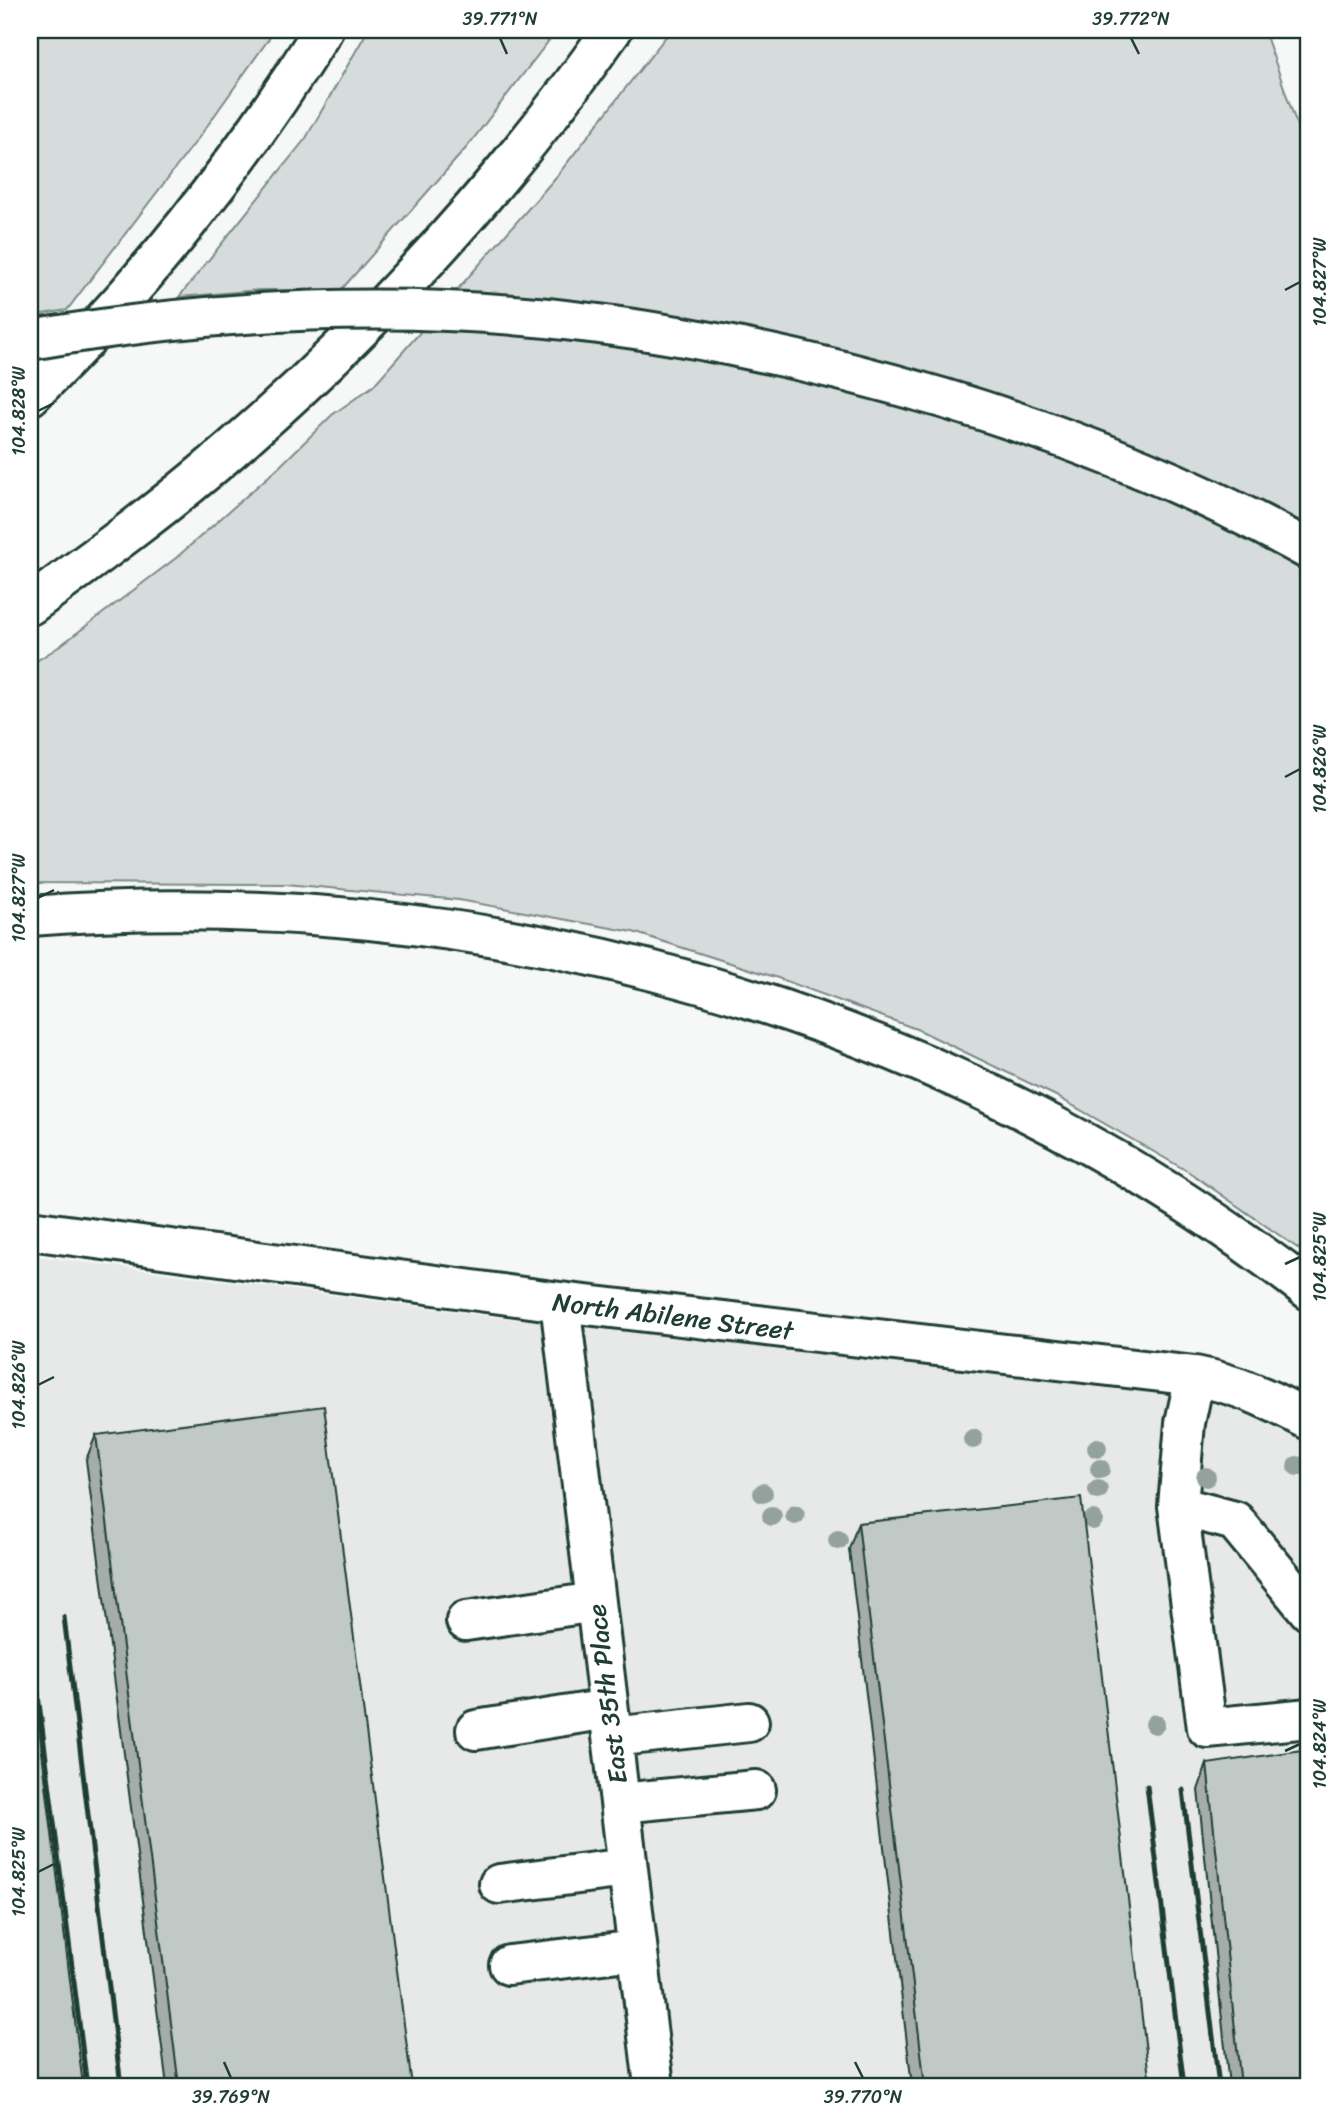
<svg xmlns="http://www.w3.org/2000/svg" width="1339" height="2116" font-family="Sriracha,sans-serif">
<rect width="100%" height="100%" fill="#f6f7f7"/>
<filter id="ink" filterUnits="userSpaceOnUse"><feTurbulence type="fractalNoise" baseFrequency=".0143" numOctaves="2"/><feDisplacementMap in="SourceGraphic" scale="14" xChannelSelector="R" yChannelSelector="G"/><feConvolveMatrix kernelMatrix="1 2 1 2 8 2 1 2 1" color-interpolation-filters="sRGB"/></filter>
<g filter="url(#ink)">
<path fill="#e6e9e8" d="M30,1255l482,64 454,32 155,18 188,56v661h-1279z"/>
<path fill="#d6dcdb" stroke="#7a8c88" stroke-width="2" d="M30,30h245l-75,106 -133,174 -37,6z
M368,30h189l-90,117 -126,143h-82l-80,7 127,-159z
M671,30h593l45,130v1096l-120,-84 -133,-76 -137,-66 -141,-52 -145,-46 -174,-32 -173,-16 -256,-1v-218l27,-17 119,-90 102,-90 54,-53 41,-29 183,-209z"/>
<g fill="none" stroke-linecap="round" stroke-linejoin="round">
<defs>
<path id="minor" d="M30,1230l530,72 635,74c46,9 73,23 114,44
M560,1302l94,784
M1195,1376l-10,47 -7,83 29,222 102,-10
M1178,1506l57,15 74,90
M466,1621l130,-19
M476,1730l132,-21
M612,1737l137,-15
M620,1803l136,-13
M499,1884l128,-16
M509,1965l128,-15"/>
<path id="highway" d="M30,396c111,-107 212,-235 293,-366
M30,605c73,-53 146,-106 213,-166 138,-121 264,-259 369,-409
M30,916c453,-36 918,95 1279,374"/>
</defs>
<use href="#minor" stroke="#1f3d34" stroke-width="44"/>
<use href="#highway" stroke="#1f3d34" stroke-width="44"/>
<use href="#minor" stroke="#fff" stroke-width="38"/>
<use href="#highway" stroke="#fff" stroke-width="38"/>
<path stroke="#1f3d34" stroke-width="5" d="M64,1617l57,469
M30,1631l57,455
M1147,1786l37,300
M1183,1790l36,296"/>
<defs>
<path id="highway-bridge" d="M30,340c186,-32 381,-41 569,-16 116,15 230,41 343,74 127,38 251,87 367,152"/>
</defs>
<use href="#highway-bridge" stroke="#1f3d34" stroke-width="44" stroke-linecap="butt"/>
<use href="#highway-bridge" stroke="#fff" stroke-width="38"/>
</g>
<g fill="#94a29e">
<circle cx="973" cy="1439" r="10"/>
<circle cx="1097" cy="1448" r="10"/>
<circle cx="1297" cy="1466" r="10"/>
<circle cx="1100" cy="1469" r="10"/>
<circle cx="1206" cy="1477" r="10"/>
<circle cx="1098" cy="1490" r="10"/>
<circle cx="763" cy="1493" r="10"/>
<circle cx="795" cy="1515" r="10"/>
<circle cx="772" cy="1516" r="10"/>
<circle cx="1093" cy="1520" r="10"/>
<circle cx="838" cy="1540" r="10"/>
<circle cx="1155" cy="1724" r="10"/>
</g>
<path fill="#a5adaa" stroke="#1f3d34" stroke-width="2" d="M96,1435l316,651h-245l-81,-626z
M858,1523l292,563h-238l-63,-537z
M1207,1764l102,322h-80l-31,-296z"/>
<path fill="#c0c9c6" stroke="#1f3d34" stroke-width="2" d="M324,1406l88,680h-233l-83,-651z
M1081,1498l69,588h-225l-67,-563z
M30,1654l53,432h-53z
M1309,1749v337h-68l-34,-322z"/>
</g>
<path fill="none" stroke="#1f3d34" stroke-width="2.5" d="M500,38l7,16M1131,38l8,16M1285,290l15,-8M38,411l16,-8M1285,777l15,-8M38,898l16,-8M1285,1264l15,-7M38,1385l16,-8M1285,1751l15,-7M38,1872l16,-8M224,2062l7,16M855,2062l8,16"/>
<g text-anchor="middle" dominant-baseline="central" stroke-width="5" stroke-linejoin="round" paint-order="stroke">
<g font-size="26" fill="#1f3d34" stroke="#fff">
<text transform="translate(673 1316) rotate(7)">North Abilene Street</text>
<text transform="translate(607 1694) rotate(-97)">East 35th Place</text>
</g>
</g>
<rect width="1339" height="2116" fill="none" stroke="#fff" stroke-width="77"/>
<rect x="38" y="38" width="1262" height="2040" fill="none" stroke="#1f3d34" stroke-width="2.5"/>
<g font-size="18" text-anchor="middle" fill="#1f3d34">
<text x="500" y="25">39.771°N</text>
<text x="1131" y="25">39.772°N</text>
<text transform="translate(1320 282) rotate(-90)" y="6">104.827°W</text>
<text transform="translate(19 411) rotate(-90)" y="6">104.828°W</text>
<text transform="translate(1320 769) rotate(-90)" y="6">104.826°W</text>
<text transform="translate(19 898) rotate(-90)" y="6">104.827°W</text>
<text transform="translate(1320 1257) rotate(-90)" y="6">104.825°W</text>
<text transform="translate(19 1385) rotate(-90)" y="6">104.826°W</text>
<text transform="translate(1320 1744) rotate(-90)" y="6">104.824°W</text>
<text transform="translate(19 1872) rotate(-90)" y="6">104.825°W</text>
<text x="231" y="2103">39.769°N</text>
<text x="863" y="2103">39.770°N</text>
</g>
</svg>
